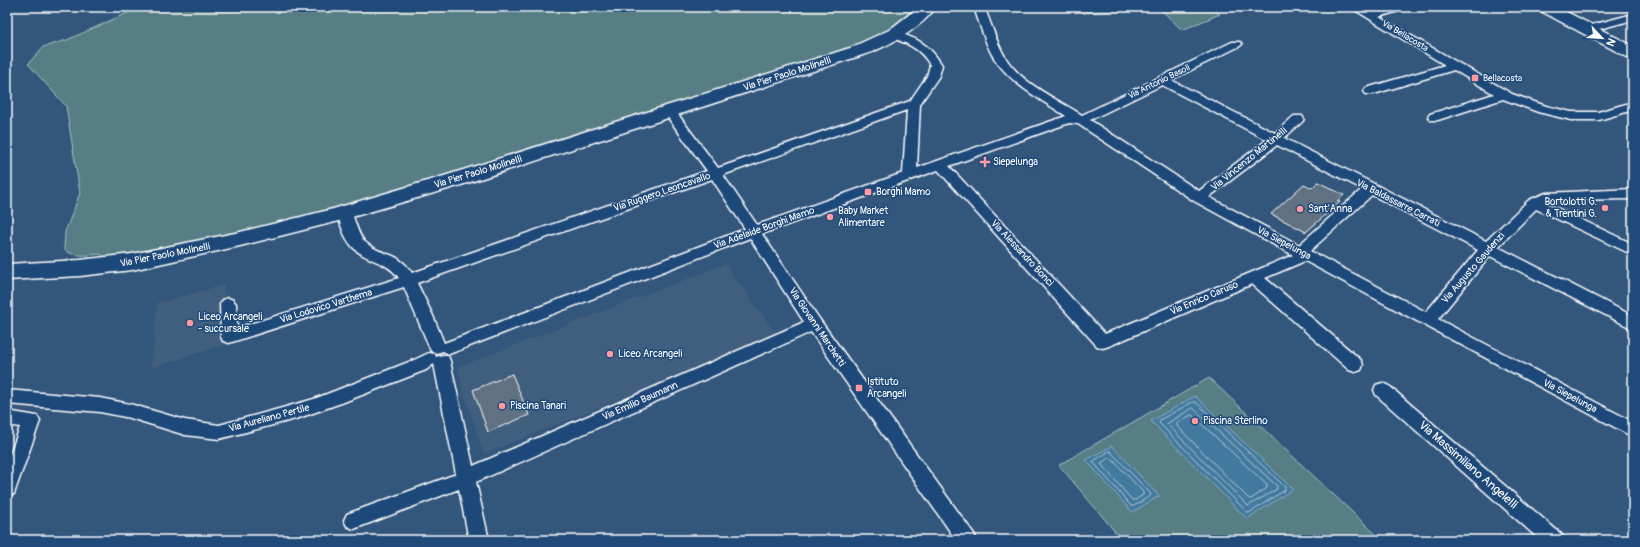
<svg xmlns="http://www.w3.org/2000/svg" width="1640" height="547" font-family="Pangolin,sans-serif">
<rect width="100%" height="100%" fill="#33567c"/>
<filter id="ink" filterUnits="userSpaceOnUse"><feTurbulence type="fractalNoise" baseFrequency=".025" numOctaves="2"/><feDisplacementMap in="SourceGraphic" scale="8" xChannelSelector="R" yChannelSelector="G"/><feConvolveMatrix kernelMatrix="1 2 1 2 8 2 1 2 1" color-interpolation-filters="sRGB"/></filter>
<g filter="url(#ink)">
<path fill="#415e7e" d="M725,264l51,69 -79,35 -213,86 -22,-67 -4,-20z
M224,285l2,59 -75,24 6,-65z"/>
<path fill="#567e84" stroke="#aabec2" d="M141,7h782l-53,36 -515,164 -152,38 -99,14 -3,-5c-13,1 -27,4 -37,-5l1,-17 15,-39 -14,-87 -38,-42 15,-17 24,-7z
M1079,7h76l1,2 -73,4z
M1158,7h52l10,7 -38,16z
M1209,378l173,162h-260l-63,-75z"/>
<path fill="#42799e" stroke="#8eafc5" d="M1195,396l98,93 -46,30 -96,-98z
M1112,446l47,50 -27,16 -46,-52z"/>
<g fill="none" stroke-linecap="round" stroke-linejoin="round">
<path stroke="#b3c9d8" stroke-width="1" d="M1193,402h3l89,85v3l-36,23 -2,-1 -88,-89 1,-3z
M1193,408l84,78v3l-29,17 -81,-82z
M1192,415l75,70v3l-16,11 -3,-1 -71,-72v-3z
M1110,451l41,43 -1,2 -16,10h-3l-38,-44z
M1109,458h2l32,34v3l-8,5h-3l-31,-36z"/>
</g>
<path fill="#617281" stroke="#fff" d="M1318,182l26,13 -7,6 3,1 -34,30 -35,-18 33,-30 8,4z
M512,374l17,41 -41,17 -15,-42z"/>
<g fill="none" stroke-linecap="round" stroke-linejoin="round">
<defs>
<path id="street" d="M974,7h10c7,16 12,34 20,48 14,27 53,44 78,60l150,-73h8l2,2 -2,2 -69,34 104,53 19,-17h8l2,3 -2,3 -18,16 202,103 43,-41 17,-7 87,-4v10l-80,1 -7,3 87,41v11l-97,-46 -38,38 135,69v13l-143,-73 -52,63 195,103v15l-328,-176 -40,17 96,82 2,5 -2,5 -6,2 -6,-2 -97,-86 -143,62 -6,2 -6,-2 -159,-176 -176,64 58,86 154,214 3,6h-21l-145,-208 -335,150 13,58h-20l-10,-51 -105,40 -7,-3 -3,-6 3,-6 109,-40 -22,-110 -8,6 -82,32 -48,17 -77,20 -34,-4 -55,-17 -30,-6 -93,-8v-14l93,8 30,6 55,16 34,5 56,-15 39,-11 100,-39 15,-7 6,1 1,3 6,-2 6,1 2,5 23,105 331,-144 -54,-84 -301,116 -6,-3 -6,2 -6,-2 -27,-64 -175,56 -6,-2 -2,-4 -1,-33 3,-4 5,-2 5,2 3,4 1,24 162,-50c-11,-16 -28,-16 -42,-27 -12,-9 -16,-25 -20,-39l2,-3 5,-2 5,2c7,10 7,24 16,33 17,15 32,8 47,31l295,-102 -43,-59 2,-3h8l44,59 192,-67 17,-25 3,-11c-10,-17 -23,-22 -41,-28l-2,-2 2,-2 4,-1c23,5 36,12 49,33l-3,11 -19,28 -3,64 149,-52c-26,-17 -54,-31 -72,-58 -8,-12 -15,-36 -20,-51zM1162,85l105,55 -68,51 -109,-71zM907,110l-4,63 -146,52 -34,-50zM1069,123l9,1 116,77 99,54 -188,79 -156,-168zM1277,145l85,44 -63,56 -90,-48zM712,179l33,50 -301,114 -11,-27 -16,-33zM1372,195l106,55 -52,62 -116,-61z
M1350,7h13l8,5 18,-5h17l-1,2 -26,8 133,77 34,12 25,6h27l35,-10v8l-34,10h-28l-33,-8 -35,-13 -65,21h-8l-2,-3 2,-3 64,-20 -40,-24 -80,24h-8l-2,-3 2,-3 79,-23z
M1633,14v6l-45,12 -6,-3 2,-2z
M1382,383l6,2 173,149 3,6h-24l-164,-145 -2,-5 2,-5z
M7,411l30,5 3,5 -24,67 -2,6 -7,2v-33l13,-36 -13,-2z"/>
<path id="secondary" d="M919,7h17c-15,21 -41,35 -64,45l-414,134 -123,36 -95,24 -108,24 -52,6 -73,4v-16l73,-4 52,-6 108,-22 93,-23 111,-33 406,-128 39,-18z
M1537,7h20l76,39v12l-6,-1 -88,-47z"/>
</defs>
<use href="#street" stroke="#fff" stroke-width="3"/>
<use href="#secondary" stroke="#fff" stroke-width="3"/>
<use href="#street" fill="#1f4a7a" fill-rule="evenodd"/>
<use href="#secondary" fill="#1f4a7a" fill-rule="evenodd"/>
</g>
</g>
<g fill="#ff9aa2" stroke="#1f4a7a" stroke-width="1.5">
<rect x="1471" y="74" width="8" height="8" rx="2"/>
<path d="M983 156h4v4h4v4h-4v4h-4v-4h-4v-4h4z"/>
<rect x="864" y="188" width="8" height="8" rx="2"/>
<circle cx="1605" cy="208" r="4"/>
<circle cx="1300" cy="209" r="4"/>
<circle cx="830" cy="217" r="4"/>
<circle cx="190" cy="323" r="4"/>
<circle cx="610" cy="354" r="4"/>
<rect x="855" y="384" width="8" height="8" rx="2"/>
<circle cx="502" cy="406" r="4"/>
<circle cx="1195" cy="421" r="4"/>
</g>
<g text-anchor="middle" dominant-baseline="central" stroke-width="3" stroke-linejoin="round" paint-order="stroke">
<g font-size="9" fill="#fff" stroke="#1f4a7a">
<text transform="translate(1405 36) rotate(31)">Via Bellacosta</text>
<text transform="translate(1159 82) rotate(-26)">Via Antonio Basoli</text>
</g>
<g font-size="9" fill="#fff" stroke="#1f4a7a" text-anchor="start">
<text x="1483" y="78">Bellacosta</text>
</g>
<g font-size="10" fill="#fff" stroke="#1f4a7a">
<text transform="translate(787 74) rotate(-18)">Via Pier Paolo Molinelli</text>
<text transform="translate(1249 159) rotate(-39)">Via Vincenzo Martinelli</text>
<text transform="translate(478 172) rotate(-17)">Via Pier Paolo Molinelli</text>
<text transform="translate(662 192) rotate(-19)">Via Ruggero Leoncavallo</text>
<text transform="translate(1398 203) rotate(27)">Via Baldassarre Carrati</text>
<text transform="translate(764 228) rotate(-20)">Via Adelaide Borghi Mamo</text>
<text transform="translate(1284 243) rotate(28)">Via Siepelunga</text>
<text transform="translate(1022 253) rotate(47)">Via Alessandro Bonci</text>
<text transform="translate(165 255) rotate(-11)">Via Pier Paolo Molinelli</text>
<text transform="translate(1473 268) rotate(-49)">Via Augusto Gaudenzi</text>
<text transform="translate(1204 298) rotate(-23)">Via Enrico Caruso</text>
<text transform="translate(326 306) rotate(-17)">Via Lodovico Varthema</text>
<text transform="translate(817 327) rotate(56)">Via Giovanni Marchetti</text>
<text transform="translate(1570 396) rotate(28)">Via Siepelunga</text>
<text transform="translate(640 401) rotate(-24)">Via Emilio Baumann</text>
<text transform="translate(269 418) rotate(-15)">Via Aureliano Pertile</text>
</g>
<g font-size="10" fill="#fff" stroke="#1f4a7a" text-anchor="start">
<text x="993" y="162">Siepelunga</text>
<text x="876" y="192">Borghi Mamo</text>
<text x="1597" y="202" text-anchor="end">Bortolotti G.<tspan x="1597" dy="12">&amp; Trentini G.</tspan></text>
<text x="1308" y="209">Sant'Anna</text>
<text x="838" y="211">Baby Market<tspan x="838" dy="12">Alimentare</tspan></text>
<text x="198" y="317">Liceo Arcangeli<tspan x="198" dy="12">- succursale</tspan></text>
<text x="618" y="354">Liceo Arcangeli</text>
<text x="867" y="382">Istituto<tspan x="867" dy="12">Arcangeli</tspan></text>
<text x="510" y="406">Piscina Tanari</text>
<text x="1203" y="421">Piscina Sterlino</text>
</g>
<g font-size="12" fill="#fff" stroke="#1f4a7a">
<text transform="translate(1468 465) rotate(41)">Via Massimiliano Angelelli</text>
</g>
</g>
<rect width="1640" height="547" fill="none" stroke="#1f4a7a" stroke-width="24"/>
<rect x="12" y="12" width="1616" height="523" fill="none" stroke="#fff" stroke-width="1.5" filter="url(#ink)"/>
<g transform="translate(1602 38) rotate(115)" stroke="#1f4a7a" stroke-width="3" paint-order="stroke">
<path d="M0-3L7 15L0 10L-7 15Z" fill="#ffffff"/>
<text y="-6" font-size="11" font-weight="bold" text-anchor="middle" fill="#ffffff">N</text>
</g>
</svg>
